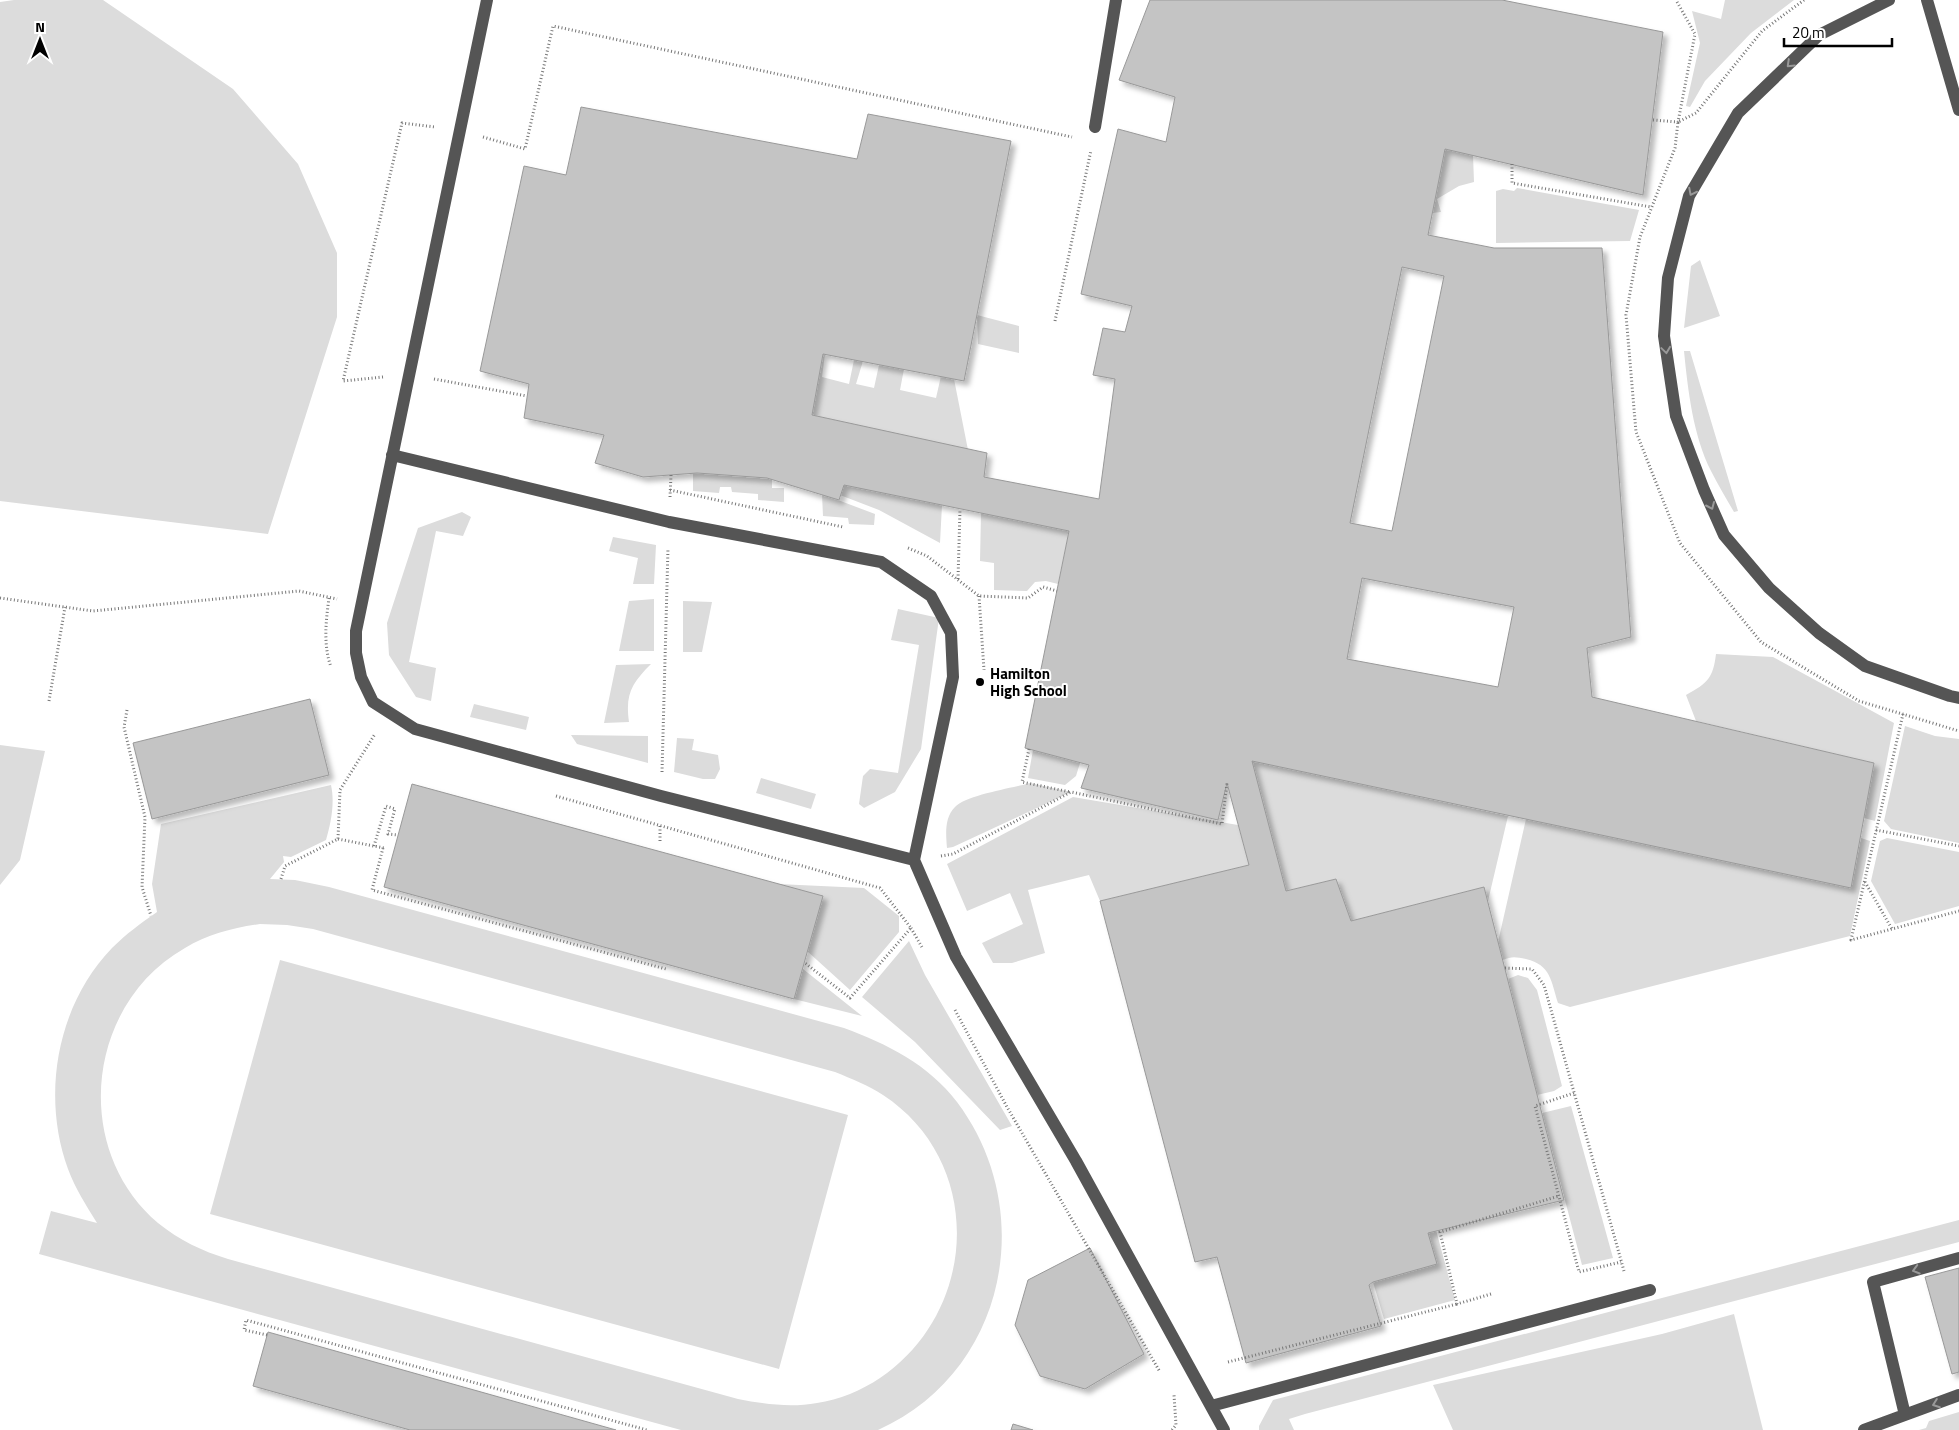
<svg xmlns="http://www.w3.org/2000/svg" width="1959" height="1430" font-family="'Titillium Web',sans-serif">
<defs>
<filter id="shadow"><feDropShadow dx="4.5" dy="4.5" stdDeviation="2.5" flood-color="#0004"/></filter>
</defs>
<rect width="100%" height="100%" fill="#fff"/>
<path fill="#dcdcdc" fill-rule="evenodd" d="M14,0h89l130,89 65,75 39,89v64l-69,217 -268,-33v-499z
M1725,0h69l-43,33 -46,48 -15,26 -4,-1 14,-63 -8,-32 29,8z
M1445,149l28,6 1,27 -15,4 -22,13 4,13 -9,1z
M1517,188l122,22 -9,31 -134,2v-52l7,-2 11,2z
M1700,260l20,56 -36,12 7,-62z
M977,315l42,11v27l-41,-9z
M1684,351h6l48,160 -4,1c-8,-14 -16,-27 -23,-41 -18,-36 -23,-80 -27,-120z
M823,354h2l-3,23 27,7 5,-24 9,1 -7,23 18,4 5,-23 25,4 -4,21 36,8 5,-22 13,3 14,71 -156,-35z
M693,473l79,6v9h12v14l-26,-2v-6l-26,-2 -1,-5h-11l-1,6 -26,-2z
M844,485l98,20 -2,38 -61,-33 -39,-15z
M822,494l53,20 -1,11 -25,-1 -1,-6 -25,-2z
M462,512l9,5 -8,19 -27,-5 -27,131 27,6 -5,33 -15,-4 -27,-42 -2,-32 31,-95z
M981,513l88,18 -11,53 -12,-3 -11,1 -8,9 -33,-1v-27l-14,-2z
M613,537l43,8 -2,39h-21l5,-26 -29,-7z
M654,599v52h-35l10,-50z
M683,601l29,1 -10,50h-19z
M898,609l41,9 -18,131 -26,43 -31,16 -5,-4 4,-28 7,-7 28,4 21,-128 -28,-5z
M1716,654l57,3 121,66 -19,98 -11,-3 10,-55 -178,-42 -10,-26c22,-12 27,-17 30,-41z
M651,664c-19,19 -26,30 -22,58l-25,1 12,-58z
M474,704l55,13 -3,13 -56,-13z
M1905,726l30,10 24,3v104l-68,-14 -7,-8z
M571,735l77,1v27l-71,-19z
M677,738l17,1 -2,11 26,5 2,14 -5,10h-12l-29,-7z
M0,745l45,6 -25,109 -20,25z
M1033,750l47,13 -4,13 -11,9 -37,-7z
M1252,761l256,55 -20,85 -4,-14 -133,34 -15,-42 -50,12z
M761,778l55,16 -5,15 -55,-16z
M1030,783l41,9 -118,55 -6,1c-1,-13 -3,-30 8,-41 11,-12 58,-19 75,-24z
M331,785c4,18 0,38 -5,55l-35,17 -8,-1 1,6 -14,17 25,1 34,7 515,141c43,16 84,36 113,74 82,109 49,271 -79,328h-197l-642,-176 12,-43 46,12c-11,-18 -22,-35 -29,-54 -27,-74 -11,-164 44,-221 14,-14 29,-25 45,-36l-5,-28 9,-60zM260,924l27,1 26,4 522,143c17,7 33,13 48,23 102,67 96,216 -3,283 -18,12 -41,22 -63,25 -27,5 -53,1 -79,-4l-510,-140c-26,-8 -49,-19 -70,-36 -87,-74 -72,-219 27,-275 23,-14 48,-20 75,-24z
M1073,797l165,28 11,40 -149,36 -11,-26 -61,15 17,63 -33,10h-19l-11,-20 41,-19 -13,-31 -43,18 -20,-47z
M1526,819l325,69 10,-50 9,3 -20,95 -280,71 -12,-4c-7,-22 -7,-38 -32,-44 -10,-2 -14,-3 -23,1l-5,-18z
M1887,838l72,14v54l-64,18 -24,-43 9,-40z
M778,884l86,4 35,28v16l-49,58 -43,-39 15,-55z
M909,941l16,34 87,151 -12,4 -85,-88 -53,-45z
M280,960l568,155 -69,254 -569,-155z
M803,969l59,47 -68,-17z
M1518,975l10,3 9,12 25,96 -8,5 -17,4 -29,-116z
M1571,1106l42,152 -31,7 -40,-152z
M1959,1220v22l-654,172 -16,5 5,11h-35v-4l14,-26z
M1436,1230l19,70 -71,19 -11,-37 64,-18 -9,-31z
M1734,1314l29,116h-310l-20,-45 229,-51z
M1959,1412v18h-40l7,-2 3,-7z"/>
<path fill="#c4c4c4" stroke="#999" fill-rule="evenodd" filter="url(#shadow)" d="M1150,0h352l161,32 -20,163 -198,-46 -17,86 66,13h108l29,389 -44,11 5,49 282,66 -23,125 -599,-127 34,130 50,-12 15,42 133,-34 80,313 -136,33 9,31 -64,18 -4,3 12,41 -135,37 -29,-106 -22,5 -95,-361 149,-36 -22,-82 -9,37 -137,-32 8,-23 -64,-17 44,-217 -225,-46 -5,15 -72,-22 -70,-5 -54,4 -48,-14 9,-28 -80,-17 5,-34 -49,-13 44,-205 42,9 15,-68 276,52 11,-45 143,27 -47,240 -141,-27 -11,61 175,38 -3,24 115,22 16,-120 -22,-4 10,-47 22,4 7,-26 -51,-12 37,-165 48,13 9,-45 -56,-17zM1402,267l42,9 -52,255 -42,-8zM1362,578l152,29 -16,80 -151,-28z
M310,699l19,76 -177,44 -19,-76z
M412,784l411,112 -29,103 -410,-112z
M1090,1248l54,106 -59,35 -45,-13 -25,-51 13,-45z
M1959,1268v104l-7,2 -27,-97z
M268,1332l348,98h-206l-157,-44z
M1013,1424l20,6h-22z"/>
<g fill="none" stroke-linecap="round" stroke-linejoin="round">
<path stroke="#777" stroke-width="3" stroke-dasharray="1 2.5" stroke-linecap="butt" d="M1804,0l-42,31 -66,82 -18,9 -3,26 -35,89 -14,78 10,117 44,111 81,99 98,59 100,30
M1653,120l25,2 17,-88 -19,-34
M483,137l42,12 28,-123 519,111
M1512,164v19l139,24
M1055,321l36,-171
M383,377l-40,4 59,-258 33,4
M434,379l93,17
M670,490l173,37
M670,497l1,-22
M908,548l19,8 52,40 49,2 15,-11 14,4
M958,579l2,-70
M979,596l5,74
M0,598l93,13 206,-20 38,8
M329,598c-3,22 -6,47 2,69
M49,701l16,-94
M127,710l-3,17 21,90 -3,70 9,29
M1903,714l-52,226 108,-29
M1029,749l-7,33 48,10
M662,772l6,-224
M556,796l324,92 31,40 -61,70 -45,-35
M1876,830l83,16
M338,839l46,9
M660,841v-16
M374,846l12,-40 9,3 -7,25 10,1
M383,848l-11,42 294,79
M941,856l12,-2 118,-62 151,32 5,-41
M281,879l4,-13 53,-27 2,-49 35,-56
M1865,882l27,47
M911,928l12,21
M1505,968l27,1 12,16 80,286
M955,1010l52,97 153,265
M1574,1093l-39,13 44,166 42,-10
M1491,1294l-34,10 -17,-72 119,-36
M267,1335l-23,-5 2,-10 401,110
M1228,1362l229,-58
M1172,1430l4,-5 -2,-30"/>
<path stroke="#555" stroke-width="12" d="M487,0l-131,631v22l5,24 12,25 42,27 246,67 253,64
M1889,0l-70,35 -81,78 -49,83 -21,82 -4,58 12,80 28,74 20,45 45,53 50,45 46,33 85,30 9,2
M1927,0l32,110
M1095,127l21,-127
M392,455l277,67 212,40 50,34 20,37 2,44 -39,183 42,97 120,204 148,269
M1211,1406l439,-116
M1905,1415l-32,-133 86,-24
M1864,1430l95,-35"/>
</g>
<defs><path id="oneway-chevron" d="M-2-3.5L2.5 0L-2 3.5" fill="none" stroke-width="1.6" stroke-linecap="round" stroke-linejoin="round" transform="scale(1.25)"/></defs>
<g stroke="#999">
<use href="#oneway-chevron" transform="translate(1790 64) rotate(136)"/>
<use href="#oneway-chevron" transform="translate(1692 192) rotate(117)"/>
<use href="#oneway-chevron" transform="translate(1666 350) rotate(82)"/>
<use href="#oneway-chevron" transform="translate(1711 506) rotate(66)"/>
<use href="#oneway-chevron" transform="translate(1916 1270) rotate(164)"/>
<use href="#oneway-chevron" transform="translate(1936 1404) rotate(160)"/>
</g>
<circle fill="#000" stroke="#fff" stroke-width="2" cx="980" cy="682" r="5"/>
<g text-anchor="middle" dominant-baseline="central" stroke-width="4" stroke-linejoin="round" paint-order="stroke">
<g font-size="15" font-weight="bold" fill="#000" stroke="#fff" text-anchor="start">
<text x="990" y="673">Hamilton<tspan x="990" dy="17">High School</tspan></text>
</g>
</g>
<g transform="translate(40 40)" stroke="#ffffff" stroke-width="4" paint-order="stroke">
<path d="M0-4L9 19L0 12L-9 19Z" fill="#000000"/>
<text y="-8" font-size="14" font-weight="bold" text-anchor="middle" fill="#000000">N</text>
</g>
<path d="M1784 38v8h108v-8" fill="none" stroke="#000000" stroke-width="2.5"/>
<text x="1792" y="38" font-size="15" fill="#000000" stroke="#ffffff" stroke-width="4" paint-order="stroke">20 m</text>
</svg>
